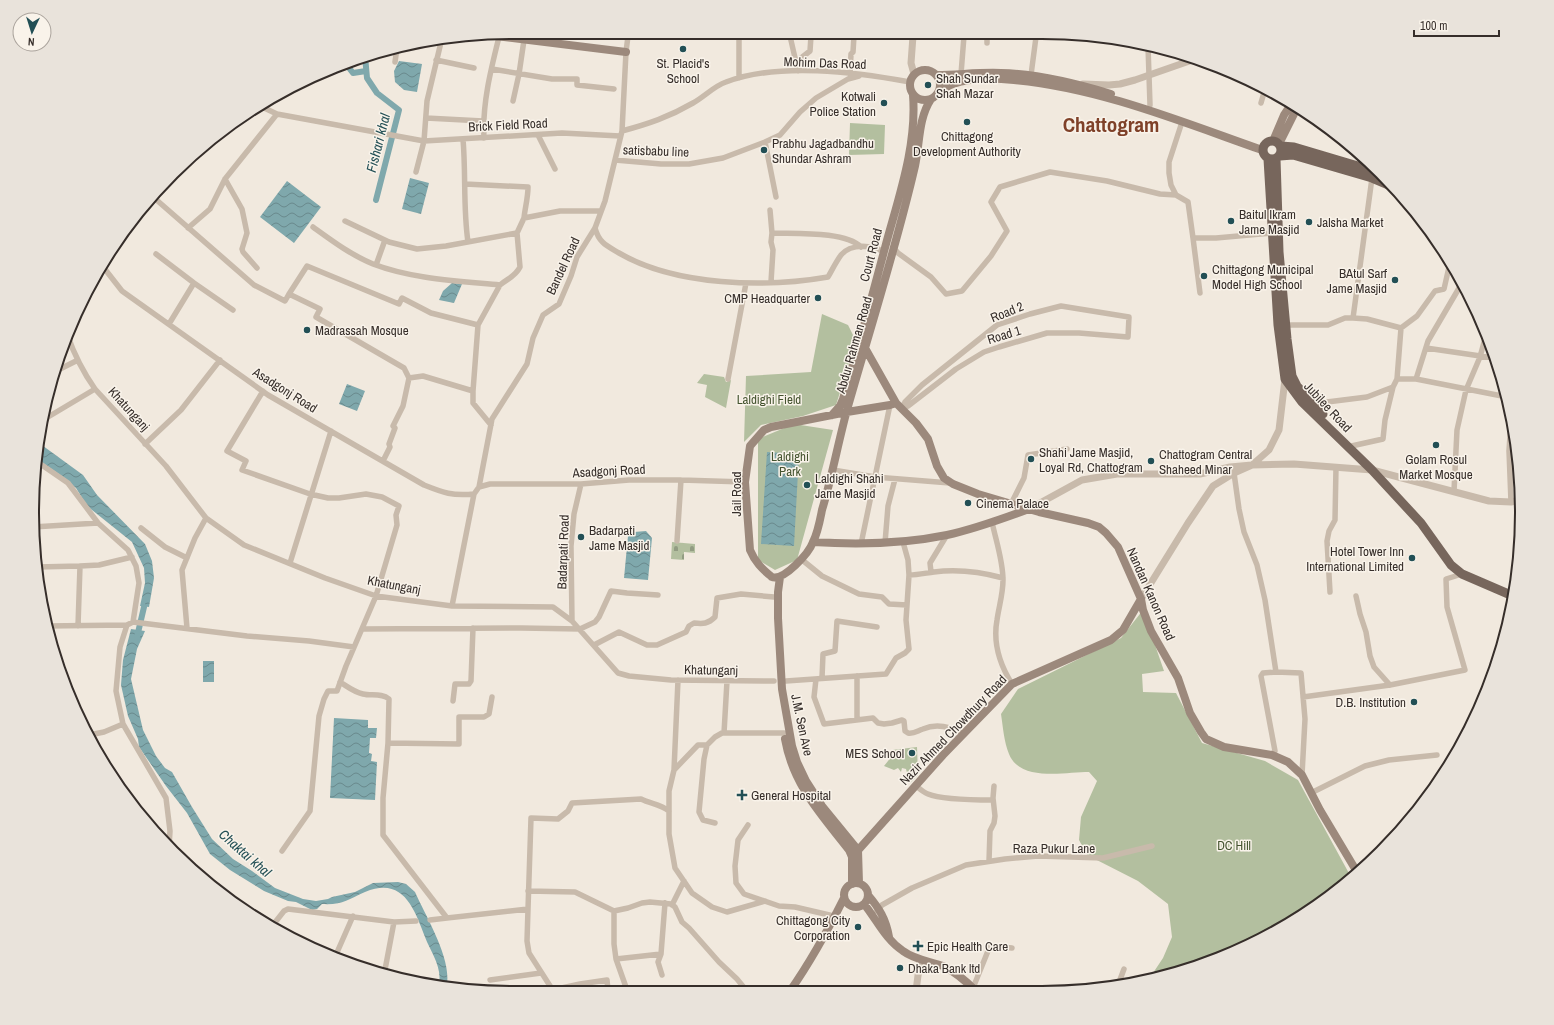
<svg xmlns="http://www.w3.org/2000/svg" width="1554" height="1025" font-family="'Archivo Narrow',sans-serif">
<defs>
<pattern id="cemetery-stones" width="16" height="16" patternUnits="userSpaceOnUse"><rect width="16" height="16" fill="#b3bf9f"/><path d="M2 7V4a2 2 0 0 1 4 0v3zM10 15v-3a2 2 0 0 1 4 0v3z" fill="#929c82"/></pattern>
<pattern id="water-waves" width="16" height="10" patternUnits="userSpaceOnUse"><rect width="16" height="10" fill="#7fa8ac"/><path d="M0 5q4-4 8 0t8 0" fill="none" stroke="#69898c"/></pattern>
</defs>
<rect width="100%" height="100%" fill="#f1e9de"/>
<path fill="url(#cemetery-stones)" d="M672,542l23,2v9l-11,-1v8l-13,-1z"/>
<path fill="#b3bf9f" d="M850,123l35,2 -1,29 -35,1z
M822,314l26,11 8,16 -20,64 -33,11 -42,9 -17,17 2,-66 65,-4z
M704,374l20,3 2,5 5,-2 -5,28 -21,-11 2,-12 -10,-2z
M794,424l39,6 -36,130 -22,10 -17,-10v-121z
M1143,610l21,61 -22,3 1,18 33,1 26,50 63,18 33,19 53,97 -17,17 -80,50 -88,33 -17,2 14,-21 9,-21 -4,-33 -30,-23 -51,-26 -8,-15 2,-23 16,-36 -8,-9c-24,0 -69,10 -80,-18 -5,-12 -6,-27 -8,-40l17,-25 103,-51z
M917,747l1,28 -8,8 -4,-14 -4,-1 -1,4 -3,-4 -4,2 -10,-4 8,-10v-6z"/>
<path fill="url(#water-waves)" d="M399,61l23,3 -5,28 -13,-2 -9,-8 -1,-11z
M410,178l19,5 -8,31 -19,-5z
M287,181l34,26 -27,36 -34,-26z
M452,283l10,1 -8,19 -15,-3 4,-9z
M347,384l18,7 -8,20 -18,-7z
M39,443l44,32 14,20 48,49 7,17 2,17 -5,29 -9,-1 5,-23 -1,-15 -12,-26 -45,-36 -11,-18 -10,-9 -29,-20z
M767,452l32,2 -5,92 -33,-2z
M646,531l6,7 -4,42 -24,-2 4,-42 6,-4z
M131,629l14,2 -8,18 -6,30 12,51 13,26 9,12 7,4 20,35 20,32 21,20 19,12 23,17 28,11 13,2 12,-2 4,-2 23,-5 18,-9 25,-1 8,2 9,8c11,25 39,70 31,96l-8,-1c6,-18 -7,-34 -13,-50 -11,-29 -22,-61 -60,-45 -18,8 -22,13 -43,12l-5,5 -5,1 -16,-8 -8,-1 -24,-10 -34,-21 -20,-16 -23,-41 -21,-27 -27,-39 -1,-8 -10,-23 -7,-31 2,-25z
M203,661h11v21h-11z
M334,718l34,2v8h9l-1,10h-6l-1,15 3,1 -1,7 6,1 -2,38 -45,-2z"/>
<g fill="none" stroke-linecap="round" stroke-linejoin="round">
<path stroke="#7fa8ac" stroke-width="6" d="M365,56l2,22 10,15 22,17 -23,90
M346,64l7,9 13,-2
M137,637l7,-30"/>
<path stroke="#c8baab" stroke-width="5.5" d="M739,36v42
M790,36l8,35
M987,36v7
M1148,46l2,59
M436,60l38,8
M395,62l2,-14
M796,62l14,-11 1,-15
M492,69l60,10h25v6l37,4
M850,74l1,-20 2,-2 1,-16
M961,74l3,-38
M1031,75l5,-38
M513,101l6,-27 5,-34
M1261,103l4,-14
M260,106l17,8 147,27 138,-8 58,3
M426,118l57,3
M1182,122l-13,40v11l2,12 5,10 12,7 5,36h23l56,-5
M622,131c26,-7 47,-14 71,-28 11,-6 21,-17 33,-21 53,-20 129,-10 184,0
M538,135l17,34
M484,138c-2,-34 7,-69 15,-101
M463,139c3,35 0,69 5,103
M765,142l11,55
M615,160l46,4h28l34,-6 42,-16 15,-7 20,-23 16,-14 32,-19 11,-3
M416,172l8,-31 3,-40 15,-63
M225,179l17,30 5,24 -5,16 1,3 14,16
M465,184l63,3c0,11 -3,21 -4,31
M152,196l102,89 31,16 4,-7 31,15 -4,8 88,51 5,10 -6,28 -10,20 2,2 -6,16 1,3 -7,14
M770,210l2,23
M345,221l44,21 28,7 29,-3 71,-13 7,-15 36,-7h41
M313,227c18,13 38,28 60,37 39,15 85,17 127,21
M188,228l22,-19 15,-30 52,-65
M595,228c4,15 12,18 24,25 57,33 146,35 209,24 4,-7 8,-15 13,-22 10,-12 31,-10 43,-3
M1193,238l7,55
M893,247l5,6 33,24 15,17 16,-3 29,-35 16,-25 -16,-29 9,-15 50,-15 57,9 53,13 16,1
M156,254l38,29 39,27
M376,265l9,-25
M104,268l18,23 146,104 156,90c20,8 28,11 50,9
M771,282l2,-32 -2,-8 1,-9c23,1 73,-2 89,14
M289,294l18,-28 92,38 3,-6 29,15 47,12
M1353,318l19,-140
M169,324l25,-41
M1284,325h44l17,-7h8l14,1 34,9
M67,334c7,20 16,38 28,55l71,77 40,52 38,27 81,33 51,18 76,10 101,1 19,14 46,52 11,3 42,4 103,1
M62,347l8,-3
M1426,348l68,10
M54,372l24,-12
M409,378l14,-2 50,15 5,-66 22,-40c8,-7 15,-8 20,-18l-3,-34
M728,379l18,-96
M1397,379l4,-51 16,-12 18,-25 9,-2 5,-22 1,-2
M1416,379l12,-38 34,-58
M263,391l-36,60 19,10 -4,9 68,24 18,4h11l27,-4 16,3 17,9 -3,9 1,10 -21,71 -30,70 -9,25h-9l-4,8 -5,17 -9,95 -28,40
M473,391v12l18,22
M1314,408l13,-6 40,-5 26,-10 4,-8h19l91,18
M901,409l4,-7 3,4 48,-37 28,-17 15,-5 48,-14h32l49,4 1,-20 -68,-11 -31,8 -33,11 -75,60 -17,17
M43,420l52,-31
M145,444l36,-34 39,-50
M1347,447l36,-8 2,-19 8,-33
M36,461l32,22 30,40 30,27 8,16 3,17 -6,39
M833,470l42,7 75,6
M1234,473l5,36 5,23 13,33 8,35 11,72 25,1 4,46 -3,56
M479,487l11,-3h91l48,-4h52l64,2
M1454,491l3,-61 9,-40 14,-33 6,-22
M1511,502l-2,-51 2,-31
M1011,504l13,-26 4,-23 39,-6
M992,522c4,19 11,39 11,58 0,14 -4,26 -6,40 -4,22 3,45 15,64
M33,527l65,-4
M141,528l24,19 22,11
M677,541l4,-61
M885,543l3,-37 7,-27
M861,544l29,-139
M801,559l21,17 37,18 23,3 7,7 18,1
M290,563l41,-132
M80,566l19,-1 33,-8
M37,567l43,-1 -2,60
M931,572l-1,-9 17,-28
M909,575c9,0 17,-2 25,-3 23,-3 47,0 69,6
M1330,592l-3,-51 2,-10 6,-11 1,-53
M1356,596l4,18 6,18 4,24 4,11 16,18
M452,606l22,-112 5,-7 13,-68 35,-55 6,-26 10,-23 16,-11 12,-28 6,-19 18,-29 10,-27 17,-70 4,-79 2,-16
M572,621l-1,-75 3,-32 7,-30
M46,626l81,-1 6,-3 114,14 62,5 45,6
M187,628l-5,-58 13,-32 11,-20
M363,629l158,-1 59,1 15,-7 4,-5 12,-26 16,2 31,2
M594,645l25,-13 28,13h10l29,-13 3,-6 5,-3c9,1 14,1 21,-6l2,-19 24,-4 33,3
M857,676v44
M822,678l1,-24 12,-3 2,-30 40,6
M816,679l-2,18 10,27 49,-6 5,5 6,1 8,-1 10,-3 2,1 1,10 3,2c6,1 9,-2 15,-4 14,-6 28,-2 40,5
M786,681l100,-7 10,-16 9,-5 4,-4 -3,-29 3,-45 -1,-15 -5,-18
M340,682c8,5 14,10 23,12 8,2 19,-1 26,5l-1,44 -5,55v37l64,83 81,-9 3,-91 27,1 10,-8 4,-8 69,-4c10,5 19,5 28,12
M1303,697l87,-12 75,-15 -18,-63 -1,-28 16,-5
M453,701l2,-17h14l2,-3 2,-53
M123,724l-7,-33 4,-44 7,-22
M724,733l3,-52
M89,735l15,-3 19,-8 43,74 4,33 -1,16
M388,743l71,1v-27h25l5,-3 3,-17
M707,745l-3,14 -5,53 4,8 12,3
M1272,755l3,-4 -14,-75 2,-3 13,-1
M674,770l4,-90
M915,785c4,3 8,7 13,9 14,6 49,6 65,6
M1311,793l54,-27 24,-6 48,-5
M748,825l-10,15 -3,26 1,17 8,11 35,12 16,1 43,10
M989,861l1,-30 4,-8 1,-7 -2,-18 1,-12
M528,891l47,1 39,19 14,-3 14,-5 8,-1 21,2 4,3 7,15 7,6 30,34 18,17 9,11
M765,901l-38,11 -15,-5 -20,-14 -17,-25 -6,-34v-43l5,-21 24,-25h9l8,-8 7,-4h62
M672,905l12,-24
M528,909l-1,32 2,12 23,36
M614,911v33l2,15 11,31
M877,911l5,-6 30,-17 54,-23 39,-6 33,-3 65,2 49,-12
M430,920l17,-2
M273,925l11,-14 4,-2 106,13 22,-1
M661,954l-3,8 4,13
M335,957l18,-41
M616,959l45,-5 4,-51
M384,975l10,-53
M490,980l51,-7
M1118,985l6,-16
M973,988l17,-42 22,2
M557,989l23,-5 27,-4 1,10"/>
<path stroke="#c8baab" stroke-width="7" d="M913,36l-2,27 3,11
M1083,84l26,1 11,-1 15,-4 63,-22
M1029,509l53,-29 35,-6h83l30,-7 22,-2 42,-1 78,6 117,31 22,1 9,-2
M1141,599l47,-76 25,-37 21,-13 18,-8 17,-15 10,-20 6,-51
M916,991l4,-31"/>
<path stroke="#9c897c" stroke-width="8" d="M496,36l130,16
M910 85a15 15 0 1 1 30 0a15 15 0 1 1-30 0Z
M937,75c21,0 42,-3 64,-2 38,1 74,10 110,21
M938,94c5,-4 9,-8 15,-10 19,-7 41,-6 61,-4 86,8 168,42 248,70
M1273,141l11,-26 6,-9
M1279,144l17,-34
M865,348l31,55 20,20 12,16 9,27 7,12 9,6 25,10 61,18 49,11 11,4 7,6 12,14 23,52 2,11 8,21 27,47 12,35 11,19 5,7 18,8 48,8 16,7 14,13 18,35 37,62
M832,415l8,-9 3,-7c16,-52 29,-103 43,-155 13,-48 31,-99 27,-149
M813,542c45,3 90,2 134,-7 28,-6 55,-16 82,-26
M772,577c12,4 37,-24 41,-35 5,-10 7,-22 9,-32 10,-33 16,-67 25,-100 23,-81 49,-162 68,-244 5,-23 3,-47 16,-67
M772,577c-10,-8 -17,-15 -22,-27l-5,-68 5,-36 14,-16 7,-3 76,-15 43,-7 6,-2
M780,577l-2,15v26l4,71 10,57 5,16 9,19 16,25 36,44 1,33
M785,739c8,46 36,75 64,111l3,7v27
M852,857l91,-102 69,-71 99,-44 12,-10 18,-31
M844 895a12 12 0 1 1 24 0a12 12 0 1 1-24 0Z
M868,895c11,13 18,24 21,42
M864,904c13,16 21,35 39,47 12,9 26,10 40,15 13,6 24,16 34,26
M790,991c21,-30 38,-61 54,-93"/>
<path stroke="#77665c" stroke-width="9" d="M1263 150a9 9 0 1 1 18 0a9 9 0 1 1-18 0Z
M1281,146l13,1 84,25
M1280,156l13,-1 79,23 19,8
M1268,159l10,166 7,54 17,23 70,68 49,53 30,42 11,9 51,22
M1276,159l3,93 8,87 5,37 5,10 26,28"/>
</g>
<g fill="#224f55" stroke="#f9f3ea" stroke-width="1.5">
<circle cx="683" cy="49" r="4"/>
<circle cx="928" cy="85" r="4"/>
<circle cx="884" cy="103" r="4"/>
<circle cx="967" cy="122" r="4"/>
<circle cx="764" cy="150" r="4"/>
<circle cx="1231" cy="221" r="4"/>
<circle cx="1309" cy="222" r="4"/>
<circle cx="1204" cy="276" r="4"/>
<circle cx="1395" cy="280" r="4"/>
<circle cx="818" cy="298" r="4"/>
<circle cx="307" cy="330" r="4"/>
<circle cx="1436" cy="445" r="4"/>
<circle cx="1031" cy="459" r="4"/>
<circle cx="1151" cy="461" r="4"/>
<circle cx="807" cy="485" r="4"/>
<circle cx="968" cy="503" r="4"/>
<circle cx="581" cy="537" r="4"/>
<circle cx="1412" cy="558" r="4"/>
<circle cx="1414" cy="702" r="4"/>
<circle cx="912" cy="753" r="4"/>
<path d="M740 789h4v4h4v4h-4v4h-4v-4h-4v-4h4z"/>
<circle cx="858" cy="927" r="4"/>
<path d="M916 940h4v4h4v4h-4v4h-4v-4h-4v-4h4z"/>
<circle cx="900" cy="968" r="4"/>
</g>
<g text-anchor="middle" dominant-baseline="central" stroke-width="3" stroke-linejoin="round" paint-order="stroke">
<g font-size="13" fill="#362e2a" stroke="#f9f3ea" text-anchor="start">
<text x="683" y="63" text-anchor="middle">St. Placid's<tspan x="683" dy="15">School</tspan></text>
<text x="936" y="78">Shah Sundar<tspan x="936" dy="15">Shah Mazar</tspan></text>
<text x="876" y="96" text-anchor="end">Kotwali<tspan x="876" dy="15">Police Station</tspan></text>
<text x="967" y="136" text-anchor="middle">Chittagong<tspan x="967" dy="15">Development Authority</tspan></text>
<text x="772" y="143">Prabhu Jagadbandhu<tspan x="772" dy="15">Shundar Ashram</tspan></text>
<text x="1239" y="214">Baitul Ikram<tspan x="1239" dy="15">Jame Masjid</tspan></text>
<text x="1317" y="222">Jalsha Market</text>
<text x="1212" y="269">Chittagong Municipal<tspan x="1212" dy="15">Model High School</tspan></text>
<text x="1387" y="273" text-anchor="end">BAtul Sarf<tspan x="1387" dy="15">Jame Masjid</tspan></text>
<text x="810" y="298" text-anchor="end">CMP Headquarter</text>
<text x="315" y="330">Madrassah Mosque</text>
<text x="1039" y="452">Shahi Jame Masjid,<tspan x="1039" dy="15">Loyal Rd, Chattogram</tspan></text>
<text x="1159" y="454">Chattogram Central<tspan x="1159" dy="15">Shaheed Minar</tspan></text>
<text x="1436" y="459" text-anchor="middle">Golam Rosul<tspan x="1436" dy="15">Market Mosque</tspan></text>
<text x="815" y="478">Laldighi Shahi<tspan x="815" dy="15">Jame Masjid</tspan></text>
<text x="976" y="503">Cinema Palace</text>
<text x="589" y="530">Badarpati<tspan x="589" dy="15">Jame Masjid</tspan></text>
<text x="1404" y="551" text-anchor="end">Hotel Tower Inn<tspan x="1404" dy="15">International Limited</tspan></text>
<text x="1406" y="702" text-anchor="end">D.B. Institution</text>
<text x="904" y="753" text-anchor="end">MES School</text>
<text x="751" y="795">General Hospital</text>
<text x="850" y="920" text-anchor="end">Chittagong City<tspan x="850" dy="15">Corporation</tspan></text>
<text x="927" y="946">Epic Health Care</text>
<text x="908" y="968">Dhaka Bank ltd</text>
</g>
<g font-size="13" fill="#362e2a" stroke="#f9f3ea">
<text transform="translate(825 63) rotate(2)">Mohim Das Road</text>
<text transform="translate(508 125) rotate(-3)">Brick Field Road</text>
<text transform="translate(656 151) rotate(2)">satisbabu line</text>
<text transform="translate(871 255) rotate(-75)">Court Road</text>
<text transform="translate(563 266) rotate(-65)">Bandel Road</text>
<text transform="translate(1007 312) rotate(-22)">Road 2</text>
<text transform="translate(1004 335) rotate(-17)">Road 1</text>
<text transform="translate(854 345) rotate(-74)">Abdur Rahman Road</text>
<text transform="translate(285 390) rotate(32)">Asadgonj Road</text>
<text transform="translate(1328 407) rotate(47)">Jubilee Road</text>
<text transform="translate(129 409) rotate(48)">Khatunganj</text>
<text transform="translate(609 471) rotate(-3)">Asadgonj Road</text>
<text transform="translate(736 494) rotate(-90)">Jail Road</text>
<text transform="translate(563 552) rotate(-88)">Badarpati Road</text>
<text transform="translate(394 585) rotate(11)">Khatunganj</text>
<text transform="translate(1151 594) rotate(66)">Nandan Kanon Road</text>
<text transform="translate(711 670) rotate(1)">Khatunganj</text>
<text transform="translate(802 725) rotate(78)">J.M. Sen Ave</text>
<text transform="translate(953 730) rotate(-46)">Nazir Ahmed Chowdhury Road</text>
<text x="1054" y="848">Raza Pukur Lane</text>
</g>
<g font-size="13" fill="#44532f" stroke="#f9f3ea">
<text x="769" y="399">Laldighi Field</text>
<text x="790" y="456">Laldighi<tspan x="790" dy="15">Park</tspan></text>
<text x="1234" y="845">DC Hill</text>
</g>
<g font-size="14" font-style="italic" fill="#224f55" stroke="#f9f3ea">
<text transform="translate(378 143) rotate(-76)">Fishari khal</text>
<text transform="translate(245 853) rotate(41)">Chaktai khal</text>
</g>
<g font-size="21" font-weight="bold" fill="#7f4129" stroke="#f9f3ea">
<text x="1111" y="124">Chattogram</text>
</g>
</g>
<path d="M0 0H1554V1025H0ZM512 39H1042A473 473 0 0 1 1515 512V513A473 473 0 0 1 1042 986H512A473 473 0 0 1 39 513V512A473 473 0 0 1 512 39Z" fill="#e9e3db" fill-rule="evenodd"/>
<path fill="none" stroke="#362e2a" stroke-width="2" d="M512 39H1042A473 473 0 0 1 1515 512V513A473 473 0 0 1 1042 986H512A473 473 0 0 1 39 513V512A473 473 0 0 1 512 39Z"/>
<g transform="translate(32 32) rotate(184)"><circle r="19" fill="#f9f3ea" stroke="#aba49d"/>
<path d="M0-3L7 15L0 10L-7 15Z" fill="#224f55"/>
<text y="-6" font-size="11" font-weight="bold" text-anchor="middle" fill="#362e2a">N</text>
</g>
<path d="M1414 30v6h85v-6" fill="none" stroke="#362e2a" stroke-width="2"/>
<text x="1420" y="30" font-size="12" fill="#362e2a" stroke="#f9f3ea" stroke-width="3" paint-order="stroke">100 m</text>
</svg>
